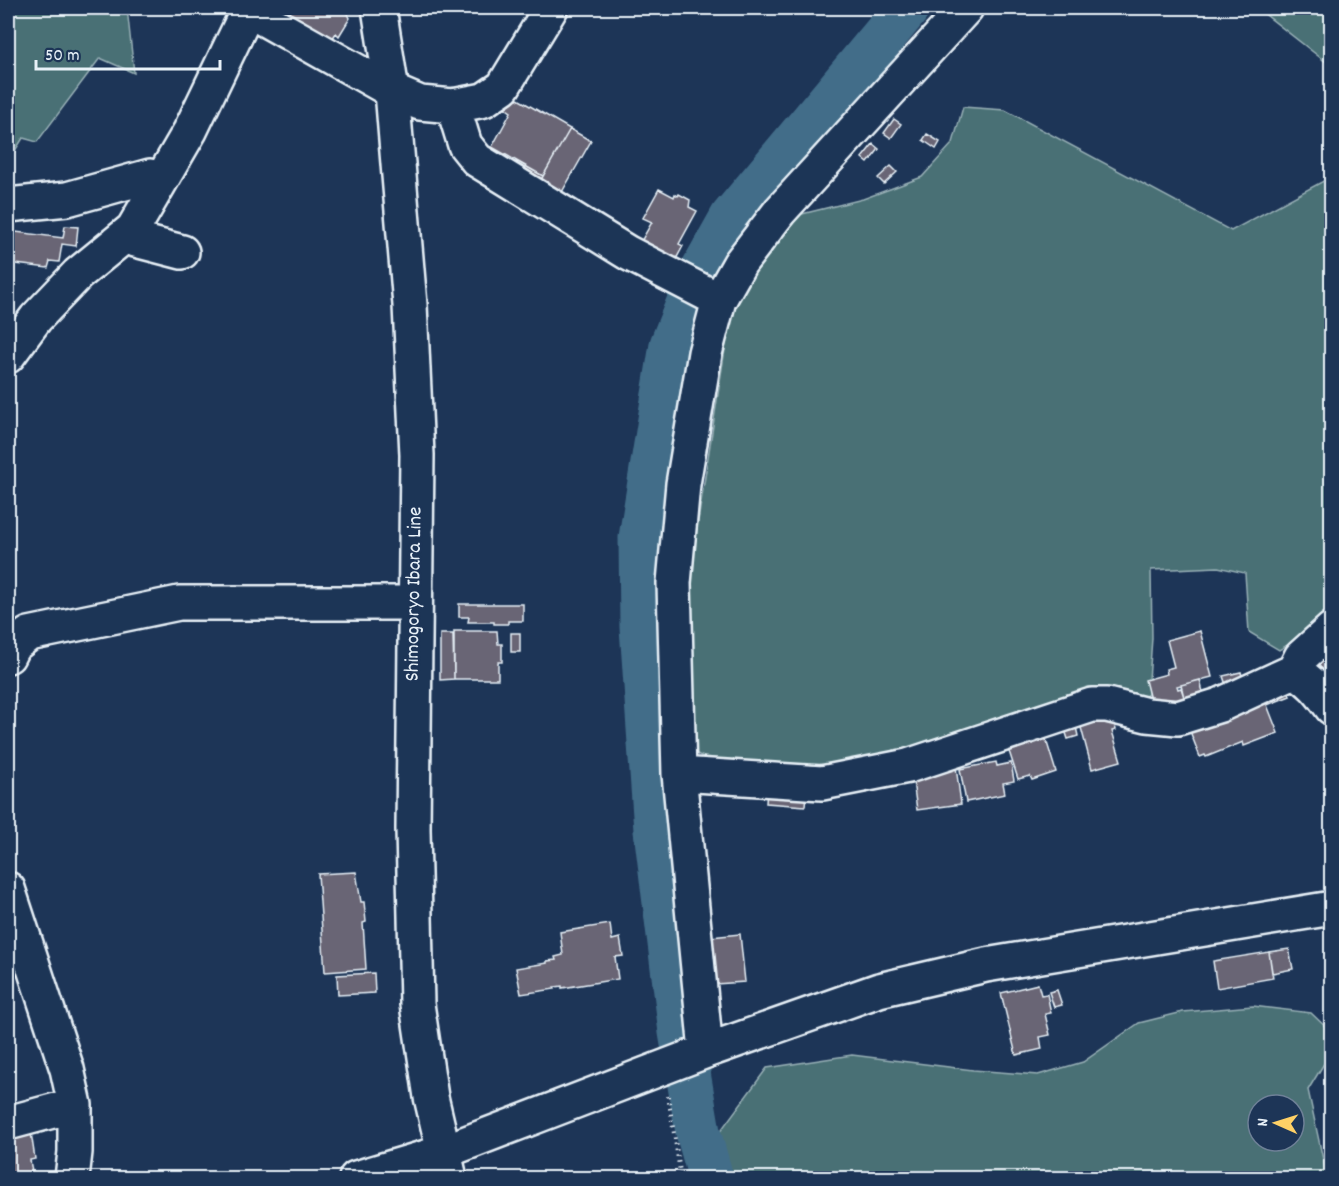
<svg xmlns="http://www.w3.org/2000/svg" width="1339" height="1186" font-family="Dekko,sans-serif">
<rect width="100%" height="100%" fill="#1d3557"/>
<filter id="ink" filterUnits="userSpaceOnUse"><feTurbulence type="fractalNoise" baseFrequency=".0167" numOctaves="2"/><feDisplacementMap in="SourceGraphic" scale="12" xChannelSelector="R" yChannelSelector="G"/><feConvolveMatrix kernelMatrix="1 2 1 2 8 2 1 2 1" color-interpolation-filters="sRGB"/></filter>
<g filter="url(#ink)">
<path fill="#497075" stroke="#98b0b6" stroke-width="1.5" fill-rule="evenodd" d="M8,8h119l7,65 -34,-15 -63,84 -14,-4 -15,24z
M1257,8h74v58z
M963,107l42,3 226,121 100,-54v443l-52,30 -30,-18 -4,-59 -27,-6 -67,3 1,68 -4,56 -15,10 -296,68 -106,-3 -41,-18 -8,-128 50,-318 62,-89 69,-17 59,-22 31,-34z
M1253,1006l58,7 20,19v20l-23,38 19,88h-611l-4,-15 7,-30 48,-65 85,-13 121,15 65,5 45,-13 56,-39 44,-11zM1258,1105h36v36h-36z"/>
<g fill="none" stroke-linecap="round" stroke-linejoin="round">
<path stroke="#426d89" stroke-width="45" d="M711,1178l-13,-46 -17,-100 -25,-202 -14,-203 -1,-89 31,-193 27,-68 33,-59 175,-210"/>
</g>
<path fill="#696574" stroke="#e8f1f8" stroke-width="1.5" d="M294,8h51l5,10 -11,18 -3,-3 -5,8 -43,-26z
M511,95l59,34 -27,47 -51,-29 19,-35 -7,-5z
M894,119l7,5 -10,14 -7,-5z
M570,129l21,12 -33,58 -21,-12z
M927,134l13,8 -4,7 -13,-9z
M873,144l6,5 -11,14 -6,-5z
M516,161l27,15 -6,11 -27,-16z
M891,166l6,6 -13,12 -6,-6z
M659,189l15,8 1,-3 3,2 1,-2 11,6 -1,7 8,4 -18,33 4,2 -8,15 -36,-16 13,-23 -9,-4z
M65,226l13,1 -2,19 -14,-2 -3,18 -9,-1 -2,7 -40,-5v-32l55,7z
M459,604h64v17h-15v3h-14v-2h-26l1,-5h-10z
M454,631h43l1,13h4v18h-4v17h-44z
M1200,631l12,46 -35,9 1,3 3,-1 4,12 -33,8 -7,-28 22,-6 -1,-5 8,-2 -7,-27z
M511,633h9v19h-9z
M440,634h13l1,45 -14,1z
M1332,649v42l-21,-27z
M1241,672l3,12 -17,4 -4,-12z
M1200,680l5,21 -19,5 -5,-21z
M1286,687l4,9 -23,9 11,28 -34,13 -1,-4 -37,15 -1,-2 -5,2 -12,-31z
M1113,717l3,13 -4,1 9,30 -29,8 -13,-49z
M1076,727l2,9 -10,3 -3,-9z
M1044,733l12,39 -24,8 -2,-4 -12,3 -11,-34z
M996,762l1,4 14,-3 3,18 -11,2 2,11 -39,8 -6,-33z
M956,767l5,37 -44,6 -5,-36z
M767,790l39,3 -1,13 -39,-3z
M356,872l5,30h3l2,20 -3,1 3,46 -41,3 -7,-98z
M610,924l2,16 8,-2 3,18 -8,1 3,22 -56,9v-2l-8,1 1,2 -34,5 -5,-26 31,-5v-2l9,-1 -1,-3 8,-2 -3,-23z
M740,934l5,48 -30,2 -4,-47z
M1289,949l4,20 -21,4 -3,-21z
M1269,952l4,26 -56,10 -4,-27z
M374,973l1,20 -37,2 -1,-20z
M1038,984l3,11 6,-1 4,19 -6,1 5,21 -10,2 2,12 -26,6 -15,-62z
M1057,990l5,15 -8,2 -5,-15z
M30,1126l5,33 -5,1 3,18h-25v-48z"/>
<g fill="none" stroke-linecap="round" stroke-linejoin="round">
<defs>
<path id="minor" d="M248,10l144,81 28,12 33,3 31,-6 19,-13 48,-79
M453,106l12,39 12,15 151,93 91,47
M8,205l59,-6 83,-23 10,5
M124,237l58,15
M8,356l28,-38 42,-44 55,-45 57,-98 59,-123
M8,656l5,-10 16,-12 150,-31h236
M1294,671l7,-14 31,-28
M679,774l143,9 86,-17 184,-61h15l40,10 31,3 42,-13 74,-34c17,9 26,21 38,37
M8,889l59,180 8,36v47l-3,26
M706,1051l-27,-277 -5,-191 9,-99 22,-131 14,-53 21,-37 40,-52 186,-203
M8,1123l67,-18
M356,1178l87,-26 263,-101 173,-61 107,-25 346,-57"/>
<path id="major" d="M379,8l13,83 5,61 13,153 7,150 -4,374 4,175 14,93 19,81"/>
</defs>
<use href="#minor" stroke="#e8f1f8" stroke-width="38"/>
<use href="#major" stroke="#e8f1f8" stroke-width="38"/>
<path stroke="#e8f1f8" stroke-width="4" stroke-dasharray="1.5 4.5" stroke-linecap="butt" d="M668,1096l13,82"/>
<use href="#minor" stroke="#1d3557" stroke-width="33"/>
<use href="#major" stroke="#1d3557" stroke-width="33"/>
</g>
</g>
<g text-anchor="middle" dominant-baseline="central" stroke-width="4.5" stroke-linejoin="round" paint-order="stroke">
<g font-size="21" fill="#e8f1f8" stroke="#1d3557">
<text transform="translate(415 594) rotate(-89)">Shimogoryo Ibara Line</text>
</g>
</g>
<rect width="1339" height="1186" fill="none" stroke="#1d3557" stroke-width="30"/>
<rect x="15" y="15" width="1309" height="1156" fill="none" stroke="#e8f1f8" stroke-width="2" filter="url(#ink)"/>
<g transform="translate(1276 1123) rotate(273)"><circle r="28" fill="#1d3557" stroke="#6e8097" stroke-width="1.5"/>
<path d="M0-4.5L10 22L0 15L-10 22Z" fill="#ffd166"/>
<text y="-9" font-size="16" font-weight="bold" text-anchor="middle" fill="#e8f1f8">N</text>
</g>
<path d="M36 60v9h184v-9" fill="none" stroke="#e8f1f8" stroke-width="3"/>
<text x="45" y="60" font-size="18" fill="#e8f1f8" stroke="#1d3557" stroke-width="4.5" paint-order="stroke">50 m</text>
</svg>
